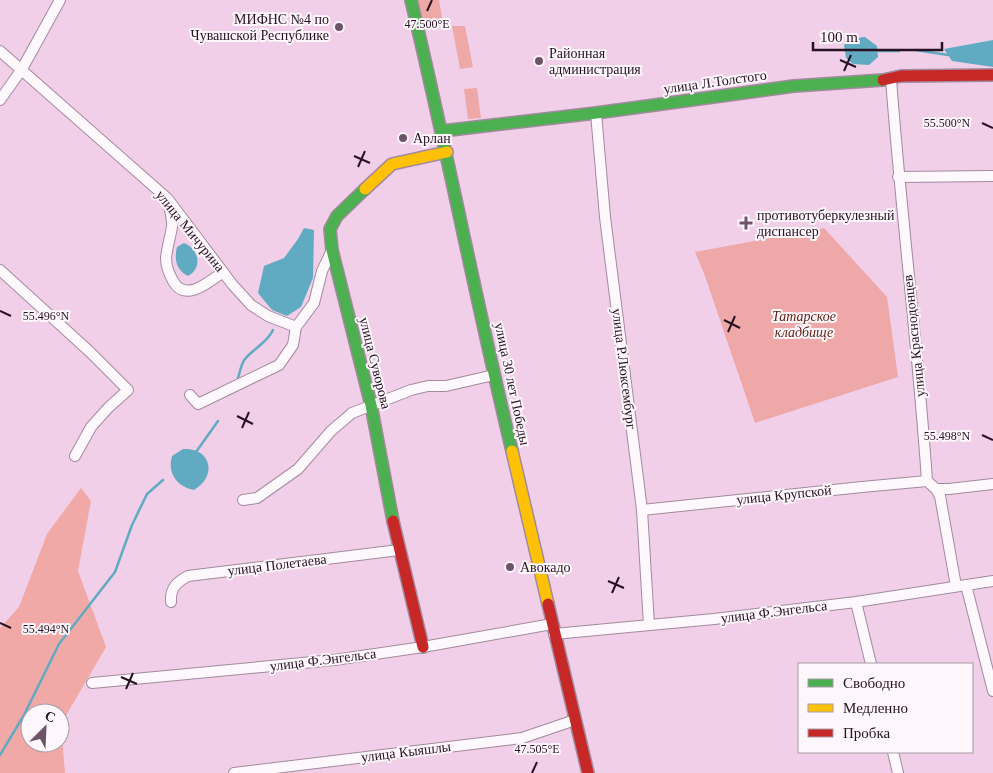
<svg xmlns="http://www.w3.org/2000/svg" width="993" height="773" font-family="'Times New Roman',serif">
<rect width="100%" height="100%" fill="#f1cfe9"/>
<path fill="#eda8a7" d="M417,0h22l4,23 -20,3z
M452,26h13l8,41 -13,2z
M477,88l4,30 -13,1 -4,-30z
M824,228l63,69 11,80 -143,46 -50,-147 -10,-24z"/>
<path fill="#f0a9a7" fill-rule="evenodd" d="M81,488l10,13 -13,70 28,76 -45,77 4,49h-65v-145l19,-21 28,-73zM30,713h30v30h-30z"/>
<path fill="#61abc2" d="M865,37l12,9 1,11 -9,8 -16,-1 -7,-6 -2,-13 4,-6z
M993,40v27l-41,-6 -8,-12z
M304,228l10,2 -1,48 -12,29 -14,9 -15,-6 -14,-17 6,-27 20,-8 14,-19z
M184,243c15,6 19,25 4,33 -12,-6 -14,-17 -11,-29z
M183,449c28,-2 35,27 11,41 -17,-3 -27,-17 -22,-34z"/>
<g fill="none" stroke-linecap="round" stroke-linejoin="round">
<path stroke="#61abc2" stroke-width="2.5" d="M916,50l32,5
M877,51h22
M238,378c2,-6 3,-14 7,-19 9,-11 22,-16 28,-29
M196,452l22,-31
M0,755l24,-40 35,-71 56,-72 17,-47 15,-31 16,-14"/>
<defs>
<path id="street" d="M0,51l168,148 64,85 19,21 17,11 28,11 18,-24 8,-32 10,-21
M891,79c10,134 27,268 36,402l9,8 4,7 16,90
M0,100l22,-31 38,-69
M596,113l9,104 37,293 7,115
M898,177l95,-1
M168,200c1,8 5,19 4,27 -2,11 -5,21 -6,31 0,9 3,15 7,23 12,22 36,1 50,-9
M0,270l90,82 38,38 -19,17 -18,20 -16,29
M190,395l8,9 81,-39 14,-20 3,-18
M936,489h13l44,-5
M243,500l14,-2 41,-29 33,-38 21,-18 59,-23 17,-4h18l48,-11
M642,510l220,-23 65,-6
M966,585l27,106
M171,602c-1,-14 6,-20 17,-26l211,-26
M856,602l15,62
M554,634l160,-15 142,-17 137,-21
M92,683l242,-23 89,-13 129,-23
M893,752l5,21
M234,773l288,-35 53,-18"/>
<path id="fast" d="M411,0c36,150 65,301 101,451
M442,131l154,-18 198,-27 89,-6
M365,189l-28,27 -7,13 2,21 39,155 22,116"/>
<path id="slow" d="M365,189l27,-25 55,-12
M512,451l36,153"/>
<path id="jam" d="M883,80l18,-4 92,-1
M393,521l30,126
M548,604l40,169"/>
</defs>
<use href="#street" stroke="#a28a9d" stroke-width="12"/>
<use href="#fast" stroke="#a28a9d" stroke-width="14"/>
<use href="#slow" stroke="#a28a9d" stroke-width="14"/>
<use href="#jam" stroke="#a28a9d" stroke-width="14"/>
<use href="#street" stroke="#fdf8fc" stroke-width="10"/>
<use href="#fast" stroke="#4caf50" stroke-width="11"/>
<use href="#slow" stroke="#ffc107" stroke-width="11"/>
<use href="#jam" stroke="#c62828" stroke-width="11"/>
</g>
<path fill="none" stroke="#271223" stroke-width="2" d="M427,11l5,-11M840,60l16,7M844,71l7,-16M982,123l11,5M354,156l16,7M358,167l7,-16M0,311l11,5M724,320l16,8M728,332l7,-16M237,416l16,8M242,428l7,-16M982,435l11,5M608,581l16,7M612,593l7,-16M0,623l11,5M121,677l16,7M126,689l7,-16M532,773l5,-11"/>
<g fill="#6e5468" stroke="#fdf6fb" stroke-width="2">
<circle cx="339" cy="27" r="5"/>
<circle cx="539" cy="61" r="5"/>
<circle cx="403" cy="138" r="5"/>
<path d="M743.5 215.5h5v5h5v5h-5v5h-5v-5h-5v-5h5z"/>
<circle cx="510" cy="567" r="5"/>
</g>
<g text-anchor="middle" dominant-baseline="central" stroke-width="4" stroke-linejoin="round" paint-order="stroke">
<g font-size="14" fill="#271223" stroke="#fdf6fb" text-anchor="start">
<text x="329" y="19" text-anchor="end">МИФНС №4 по<tspan x="329" dy="16">Чувашской Республике</tspan></text>
<text x="549" y="53">Районная<tspan x="549" dy="16">администрация</tspan></text>
<text x="413" y="138">Арлан</text>
<text x="757" y="215">противотуберкулезный<tspan x="757" dy="16">диспансер</tspan></text>
<text x="520" y="567">Авокадо</text>
</g>
<g font-size="14" fill="#271223" stroke="#fdf6fb">
<text transform="translate(715 82) rotate(-8)">улица Л.Толстого</text>
<text transform="translate(190 231) rotate(51)">улица Мичурина</text>
<text transform="translate(914 336) rotate(-96)">улица Краснодонцев</text>
<text transform="translate(375 363) rotate(76)">улица Суворова</text>
<text transform="translate(624 369) rotate(83)">улица Р.Люксембург</text>
<text transform="translate(512 384) rotate(78)">улица 30 лет Победы</text>
<text transform="translate(784 495) rotate(-6)">улица Крупской</text>
<text transform="translate(277 565) rotate(-7)">улица Полетаева</text>
<text transform="translate(774 612) rotate(-7)">улица Ф.Энгельса</text>
<text transform="translate(323 660) rotate(-7)">улица Ф.Энгельса</text>
<text transform="translate(406 752) rotate(-7)">улица Кыяшлы</text>
</g>
<g font-size="14" font-style="italic" fill="#622314" stroke="#fdf6fb">
<text x="804" y="316">Татарское<tspan x="804" dy="16">кладбище</tspan></text>
</g>
</g>
<g font-size="12" text-anchor="middle" fill="#271223" stroke="#fdf6fb" stroke-width="4" stroke-linejoin="round" paint-order="stroke">
<text x="427" y="28">47.500°E</text>
<text x="947" y="127">55.500°N</text>
<text x="46" y="320">55.496°N</text>
<text x="947" y="440">55.498°N</text>
<text x="46" y="633">55.494°N</text>
<text x="537" y="753">47.505°E</text>
</g>
<rect x="798" y="663" width="175" height="90" fill="#fdf6fb" stroke="#a79ba5"/>
<rect x="808" y="679" width="25" height="8" fill="#4caf50" stroke="#a79ba5"/>
<text x="843" y="688" font-size="15" fill="#271223">Свободно</text>
<rect x="808" y="704" width="25" height="8" fill="#ffc107" stroke="#a79ba5"/>
<text x="843" y="713" font-size="15" fill="#271223">Медленно</text>
<rect x="808" y="729" width="25" height="8" fill="#c62828" stroke="#a79ba5"/>
<text x="843" y="738" font-size="15" fill="#271223">Пробка</text>
<g transform="translate(45 728) rotate(24)"><circle r="24" fill="#fdf6fb" stroke="#a79ba5"/>
<path d="M0-4L9 19L0 12L-9 19Z" fill="#6e5468"/>
<text y="-8" font-size="14" font-weight="bold" text-anchor="middle" fill="#271223">С</text>
</g>
<path d="M813 42v8h129v-8" fill="none" stroke="#271223" stroke-width="2.5"/>
<text x="820" y="42" font-size="15" fill="#271223" stroke="#fdf6fb" stroke-width="4" paint-order="stroke">100 m</text>
</svg>
